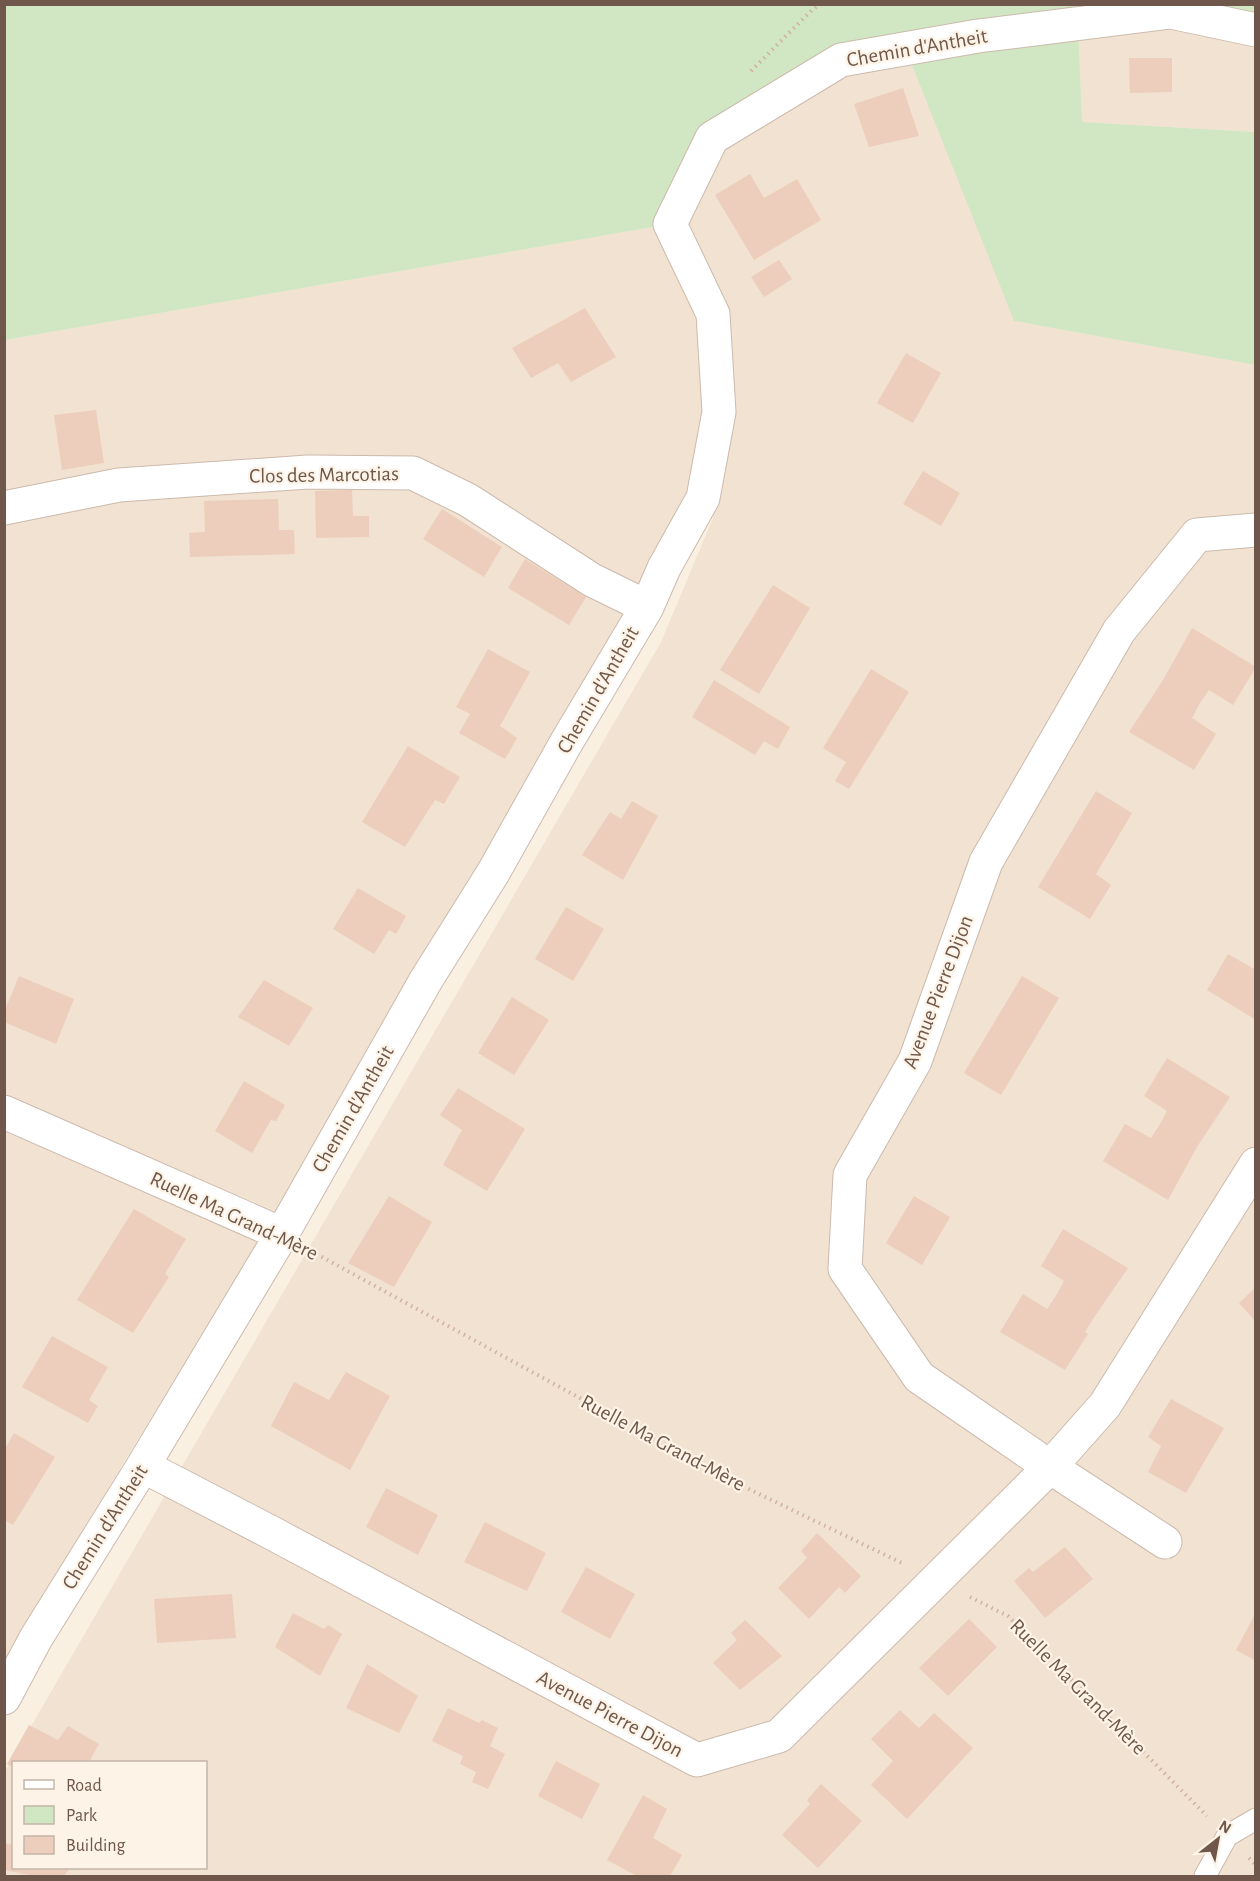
<svg xmlns="http://www.w3.org/2000/svg" width="1260" height="1881" font-family="'Alegreya Sans',sans-serif">
<rect width="100%" height="100%" fill="#faf0e2"/>
<path fill="#f1e2d1" fill-rule="evenodd" d="M1078,24l177,6v102l-173,-10z
M905,48l109,273 241,44v1511h-1250v-105l656,-1129 52,-124 16,-113 -93,205 -353,604 -278,-116v-758l665,-116 42,-86zM14,1762h192v106h-192z
M5,1125l261,105 -255,417 -6,13z"/>
<path fill="#d1e6c2" d="M5,5h1250v25l-177,-6 4,98 173,10v233l-241,-44 -109,-273 -193,90 -42,86 -665,116z"/>
<path fill="#edcebc" d="M1129,58h43v34l-42,1z
M903,88l16,48 -50,11 -15,-43z
M750,174l14,24 33,-19 24,41 -67,40 -39,-65z
M779,260l13,19 -28,18 -13,-20z
M585,308l31,49 -45,25 -13,-19 -27,15 -19,-30z
M906,353l35,20 -28,50 -36,-20z
M96,410l8,53 -42,7 -8,-55z
M923,471l37,22 -19,33 -38,-22z
M352,490l1,26h16v21l-53,1 -1,-47z
M278,499l1,31h15l1,24 -105,3 -1,-24 16,-1 -1,-31z
M442,509l60,38 -18,30 -61,-38z
M525,559l61,38 -17,28 -61,-37z
M773,585l37,23 -51,86 -39,-24z
M1192,628l64,39 -23,38 -24,-15 -9,13 -8,15 24,16 -22,36 -65,-38 34,-52z
M488,649l42,23 -30,54 17,12 -12,21 -46,-26 11,-19 -14,-7z
M871,669l38,23 -60,97 -14,-8 11,-19 -23,-14z
M714,680l76,47 -12,22 -14,-8 -9,14 -63,-38z
M408,746l52,31 -16,27 -9,-4 -30,47 -43,-25z
M1096,791l36,22 -36,61 15,11 -21,34 -52,-32z
M632,801l26,15 -35,64 -41,-25 28,-43 11,7z
M358,888l48,28 -10,18 -7,-4 -15,24 -41,-25z
M566,907l38,22 -31,52 -38,-22z
M1228,954l26,15 2,-2v53l-49,-30z
M19,976l55,23 -18,45 -52,-22v-10z
M1022,976l37,22 -58,97 -37,-22z
M264,980l49,28 -24,38 -51,-29z
M512,997l37,23 -35,55 -36,-22z
M1167,1058l63,39 -33,50 -29,53 -65,-39 22,-37 26,14 9,-14 7,-13 -23,-15z
M244,1081l41,24 -9,16 -5,-1 -19,33 -37,-22z
M458,1088l67,41 -38,62 -44,-26 19,-35 -22,-15z
M389,1196l43,26 -38,65 -46,-24z
M914,1196l36,21 -28,48 -36,-22z
M134,1209l52,30 -21,35 4,3 -36,56 -56,-33z
M1063,1229l65,39 -35,51 -8,13 3,2 -23,36 -65,-38 23,-38 24,15 10,-15 7,-13 -23,-15z
M1256,1287v35l-17,-19z
M52,1336l56,31 -19,33 9,6 -10,17 -66,-36z
M346,1372l44,24 -40,74 -79,-44 23,-44 35,18z
M1171,1399l53,29 -38,65 -38,-21 13,-26 -13,-9z
M14,1433l41,24 -42,68 -9,-5v-70z
M386,1488l52,27 -20,40 -52,-28z
M485,1522l61,31 -19,38 -63,-29z
M817,1533l44,43 -16,17 -6,-6 -30,32 -31,-31 29,-30 -6,-7z
M1065,1547l28,32 -48,39 -31,-37 15,-13 4,4z
M586,1567l49,27 -25,45 -49,-27z
M232,1594l4,44 -79,5 -3,-44z
M1256,1612v49l-20,-11z
M293,1613l31,16 4,-4 14,9 -22,42 -45,-29z
M969,1619l28,28 -49,49 -29,-28z
M745,1620l37,36 -42,34 -27,-27 24,-23 -6,-7z
M367,1664l51,32 -19,37 -53,-25z
M448,1708l31,15 3,-3 16,8 -8,18 15,8 -17,35 -16,-7 4,-10 -16,-8 3,-8 -31,-15z
M900,1710l19,18 15,-15 39,35 -66,71 -36,-34 22,-24 -22,-22z
M29,1725l29,15 10,-14 31,18 -10,18h-75v6l-7,-4z
M556,1761l44,23 -18,35 -44,-23z
M821,1784l41,37 -44,47 -36,-33 28,-31 -3,-4z
M643,1795l24,14 -14,29 29,17 -12,21h-33l-30,-16z
M4,1843l10,2v23h56l-6,8h-29l-31,-6z"/>
<g fill="none" stroke-linecap="round" stroke-linejoin="round">
<defs>
<path id="lane" d="M1205,1876l22,-40 29,-17"/>
<path id="street" d="M4,508l115,-23 189,-13 105,1 55,27 124,80 55,27
M4,1112l278,122
M143,1466l129,67 425,227 82,-24 271,-269 55,-62 151,-241
M1165,1542l-115,-75 -131,-90 -74,-108 5,-94 65,-114 71,-199 133,-231 78,-96 59,-5
M4,1698l32,-60 107,-172 139,-232 144,-254 67,-107 73,-130 81,-136 17,-39 39,-70 16,-86 -6,-98 -43,-90 42,-86 129,-78 137,-24 193,-24 85,18"/>
</defs>
<use href="#lane" stroke="#ccbaad" stroke-width="23"/>
<use href="#street" stroke="#ccbaad" stroke-width="35"/>
<path stroke="#d1b2a0" stroke-width="4" stroke-dasharray="1.5 4.5" stroke-linecap="butt" d="M751,71l61,-61 8,-6
M311,1251l415,227 178,86
M970,1597l38,19 199,200
M1249,1858l7,7"/>
<use href="#lane" stroke="#fff" stroke-width="21"/>
<use href="#street" stroke="#fff" stroke-width="33"/>
</g>
<g text-anchor="middle" dominant-baseline="central" stroke-width="4.5" stroke-linejoin="round" paint-order="stroke">
<g font-size="21" fill="#6f574b" stroke="#fdf4e7">
<text transform="translate(917 48) rotate(-10)">Chemin d'Antheit</text>
<text transform="translate(324 475) rotate(-1)">Clos des Marcotias</text>
<text transform="translate(598 690) rotate(-60)">Chemin d'Antheit</text>
<text transform="translate(938 992) rotate(-69)">Avenue Pierre Dijon</text>
<text transform="translate(353 1109) rotate(-60)">Chemin d'Antheit</text>
<text transform="translate(234 1216) rotate(25)">Ruelle Ma Grand-Mère</text>
<text transform="translate(663 1443) rotate(28)">Ruelle Ma Grand-Mère</text>
<text transform="translate(105 1527) rotate(-58)">Chemin d'Antheit</text>
<text transform="translate(1078 1687) rotate(45)">Ruelle Ma Grand-Mère</text>
<text transform="translate(610 1714) rotate(28)">Avenue Pierre Dijon</text>
</g>
</g>
<rect width="1260" height="1881" fill="none" stroke="#6f574b" stroke-width="12"/>
<rect x="12" y="1761" width="195" height="108" fill="#fdf4e7" stroke="#c4b5a9" stroke-width="1.5"/>
<rect x="24" y="1780" width="30" height="9" fill="#ffffff" stroke="#c4b5a9" stroke-width="1.5"/>
<text x="66" y="1791" font-size="18" fill="#6f574b">Road</text>
<rect x="24" y="1806" width="30" height="18" fill="#d1e6c2" stroke="#c4b5a9" stroke-width="1.5"/>
<text x="66" y="1821" font-size="18" fill="#6f574b">Park</text>
<rect x="24" y="1836" width="30" height="18" fill="#edcebc" stroke="#c4b5a9" stroke-width="1.5"/>
<text x="66" y="1851" font-size="18" fill="#6f574b">Building</text>
<g transform="translate(1218 1839) rotate(31)" stroke="#fdf4e7" stroke-width="4.5" paint-order="stroke">
<path d="M0-4.5L10 22L0 15L-10 22Z" fill="#6f574b"/>
<text y="-9" font-size="16" font-weight="bold" text-anchor="middle" fill="#6f574b">N</text>
</g>
</svg>
